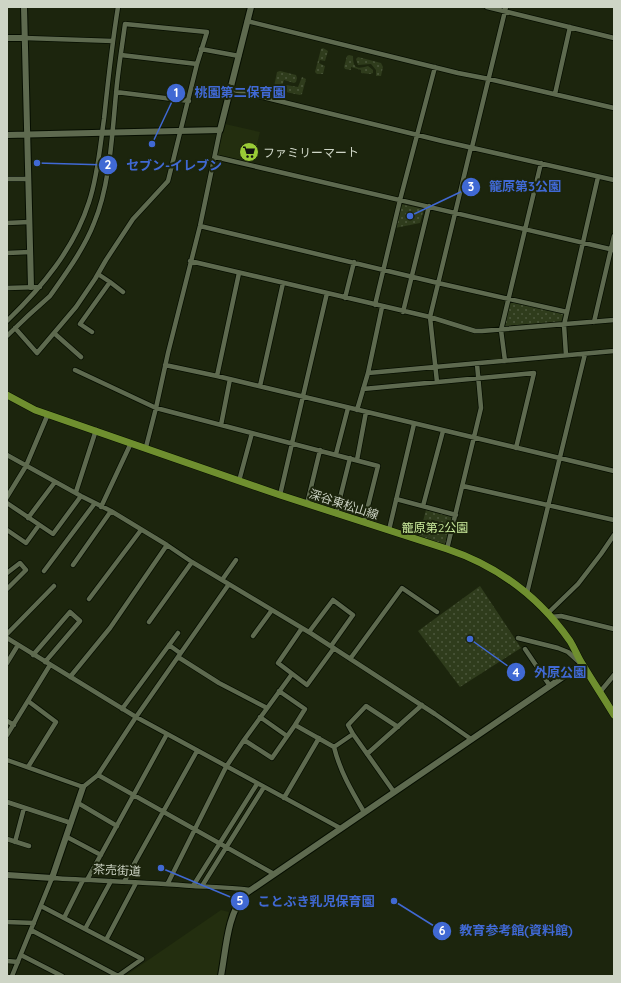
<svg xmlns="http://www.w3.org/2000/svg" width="621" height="983" font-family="Quicksand,'Noto Sans JP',sans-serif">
<defs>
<pattern id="green-dots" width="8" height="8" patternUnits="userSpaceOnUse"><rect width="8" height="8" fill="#2f3c1c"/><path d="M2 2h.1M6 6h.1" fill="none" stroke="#4c573c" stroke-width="1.8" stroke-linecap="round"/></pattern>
</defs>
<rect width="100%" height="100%" fill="#1c250d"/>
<path fill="#232e0f" d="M225,124l35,8 -8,32 -33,-8 -1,-2z
M221,910l8,2 -12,64h-92z"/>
<path fill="url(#green-dots)" d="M323,48l5,3 -3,10 -5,-1 -1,3 6,3 -2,8h-6l-2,-2 6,-23z
M349,55l4,1c0,13 4,13 15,10l5,4v3l-3,1 -9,-1v-3l-10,-3v3l-6,-1 -1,-2 3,-11z
M358,57l23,6 2,4 -2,9h-5v-6l-5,-6 -13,1 -2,-6z
M280,71l16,4 1,3 -1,4 -2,1 -10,-3 -3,9 -5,1 -2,-3 3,-15z
M302,77l4,2 -4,15 -2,1 -14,-3 -2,-3 2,-4 12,2z
M400,204l24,5 -4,14 -25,5z
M510,302l54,11 -3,9 -56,4z
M426,510l27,7 -8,28 -26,-9z
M480,586l41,62 -61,39 -42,-56z"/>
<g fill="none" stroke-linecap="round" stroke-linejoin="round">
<defs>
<path id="minor" d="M487,7l127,31
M247,21l211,52 31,6 125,29
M25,38l88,3
M201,49l38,7
M121,55l76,9
M230,89l212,52 172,39
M116,92l73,9
M555,94l15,-67
M472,147l34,-140
M215,157l399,93
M7,179h21
M7,223l22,-1
M200,226l238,57 129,29
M7,253l23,-1
M190,261l240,56 45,14h7l132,-11
M98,274l12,8
M7,288l33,-1
M345,298l9,-36
M375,305l25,-105 35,-133
M403,312l26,-106
M7,321c35,-34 67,-72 82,-119 9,-27 11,-56 15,-83 4,-38 8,-75 14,-112
M594,322l20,-86
M92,332l-12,-8 30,-42 13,10
M54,333l27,24
M7,336c14,-14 28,-27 43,-40 16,-23 34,-47 44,-73 16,-38 18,-88 22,-129 2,-24 6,-47 9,-70l82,8 -10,32 -29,117 -35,38 -27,41 -11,19 -19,28 -39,46 -22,-25
M566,355l-2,-30 34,-148
M505,361l-4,-31 40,-167
M165,365l52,11 397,95
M75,370l81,38 222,58 -14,56
M368,373l246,-22
M217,376l22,-103
M437,382l-7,-65 41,-170
M260,386l23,-103
M363,389l171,-16 -18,75
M357,410l11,-37 14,-66
M221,425l9,-46
M146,447l10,-39 12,-55 32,-127 20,-96
M336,454l12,-46
M7,455l74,41 30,15 56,34 25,17 120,72 123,80 36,25
M357,460l9,-48
M239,481l13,-48
M463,486l151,34
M76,492l20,-62
M280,495l47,-202
M7,497l19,-31 22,-52
M396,499l60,16
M7,503l46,31 28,-38
M307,504l13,-54
M423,506l20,-75
M101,507l30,-64
M336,514l14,-56
M28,518l27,-36
M7,530l19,13 13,-18
M389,530l25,-106
M447,549l34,-141 -4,-44
M73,565l38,-54
M44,571l51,-68
M7,573l13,-10 6,7 -19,19
M222,580l14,-20
M527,593l58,-239
M89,599l52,-69
M548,613l30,-29 23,-30 13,-19
M551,617l10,-1 53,13
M149,622l43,-60
M302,628l-24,35 29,22 27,-37
M309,632l24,-32 20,15 -22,31
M7,634l47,-48
M253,636l19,-26
M7,638l129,79 204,111
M518,638l40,10 10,4 11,10
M169,645l11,8
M525,649l25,37
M33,655l37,-43 10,9 -35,41
M178,657l41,26 48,25
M350,659l52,-71 35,24
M7,663l11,-18
M70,677l40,-49 57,-83
M279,691l26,18 -10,16 39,22c6,24 17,43 30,65
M600,692l14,-17
M122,709l56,-76
M260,717l27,19
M7,721l7,4
M353,734l-5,-9 18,-19 32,21
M7,735l43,-70
M244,740l28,18 23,-33
M334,747l19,-13 41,58
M367,754l55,-49
M7,760l76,27 15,-12 38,-58 93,-133
M28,767l28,-45 -28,-21
M98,775l176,99
M284,798l35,-60
M7,802l64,21
M78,803l39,23
M67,837l34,18
M7,839l22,7
M15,842l9,-34
M87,880l80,-146
M124,882l73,-131
M168,883l58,-116 18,-27 48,-66
M193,886l64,-102
M202,886l62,-99
M41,906l65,34 30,-57
M64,918l19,-38
M7,922l27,1
M85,929l26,-48
M31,930l87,46
M106,940l36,19 -24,17
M21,955l41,21
M7,961l11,1
M12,976l40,-98c47,3 94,4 141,8 19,1 38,1 57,4"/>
<path id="tertiary" d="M24,7l7,280
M7,38h18
M7,135l213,-5 31,-123
M7,875l45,3 31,-91
M221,976c5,-26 6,-62 24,-82l337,-230"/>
<path id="primary" d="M7,395l28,15 245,85 167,54c51,17 92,48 123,92 5,8 8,17 13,24 10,17 21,33 31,50"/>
</defs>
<use href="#minor" stroke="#060e00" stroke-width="6"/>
<use href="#tertiary" stroke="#060e00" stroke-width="8"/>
<use href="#primary" stroke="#060e00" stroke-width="8"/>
<use href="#minor" stroke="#5e6a4f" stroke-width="4.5"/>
<use href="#tertiary" stroke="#5e6a4f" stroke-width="6"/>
<use href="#primary" stroke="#6f8f2f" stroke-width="7"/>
</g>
<defs>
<symbol id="supermarket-disc" viewBox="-11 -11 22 22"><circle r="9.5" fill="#99cb36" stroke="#1c250d"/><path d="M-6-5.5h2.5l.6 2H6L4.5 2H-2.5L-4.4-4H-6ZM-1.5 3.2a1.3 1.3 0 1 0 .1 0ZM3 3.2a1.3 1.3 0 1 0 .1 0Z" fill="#111"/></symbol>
</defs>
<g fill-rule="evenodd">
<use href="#supermarket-disc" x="238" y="141" width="22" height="22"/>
</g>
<g text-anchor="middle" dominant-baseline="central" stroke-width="4" stroke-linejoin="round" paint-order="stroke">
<g font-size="12" fill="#ced5c6" stroke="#1c250d" text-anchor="start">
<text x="263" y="152">ファミリーマート</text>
</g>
<g font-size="12" fill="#ced5c6" stroke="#1c250d">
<text transform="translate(344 504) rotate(18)">深谷東松山線</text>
<text transform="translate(117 870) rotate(3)">茶売街道</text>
</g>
<g font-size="12" fill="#cbec9d" stroke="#1c250d">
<text x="435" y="527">籠原第2公園</text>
</g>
</g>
<path fill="none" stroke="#4069d4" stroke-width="1.5" d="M152 144L176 93M37 163L108 165M410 216L471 187M470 639L516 672M161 868L240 901M394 901L442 931"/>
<g fill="#4069d4" stroke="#1c250d" stroke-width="1.5">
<circle cx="152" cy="144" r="4"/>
<circle cx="37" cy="163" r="4"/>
<circle cx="410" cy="216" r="4"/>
<circle cx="470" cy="639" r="4"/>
<circle cx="161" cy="868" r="4"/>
<circle cx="394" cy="901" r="4"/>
<circle cx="176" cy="93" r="10"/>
<circle cx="108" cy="165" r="10"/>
<circle cx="471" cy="187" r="10"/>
<circle cx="516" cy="672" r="10"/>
<circle cx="240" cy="901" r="10"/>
<circle cx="442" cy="931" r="10"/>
</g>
<g font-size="12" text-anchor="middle" font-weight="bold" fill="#fff">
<text x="176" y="97">1</text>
<text x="108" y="169">2</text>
<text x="471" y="191">3</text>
<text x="516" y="677">4</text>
<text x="240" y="905">5</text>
<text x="442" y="935">6</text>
</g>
<g font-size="13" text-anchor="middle" font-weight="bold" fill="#4069d4" stroke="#1c250d" stroke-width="4" stroke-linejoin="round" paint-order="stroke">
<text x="240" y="97">桃園第二保育園</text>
<text x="174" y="170">セブン-イレブン</text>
<text x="525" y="191">籠原第3公園</text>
<text x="560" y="677">外原公園</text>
<text x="316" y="906">ことぶき乳児保育園</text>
<text x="516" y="935">教育参考館(資料館)</text>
</g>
<rect width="621" height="983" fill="none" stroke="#ced5c6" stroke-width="16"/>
</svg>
